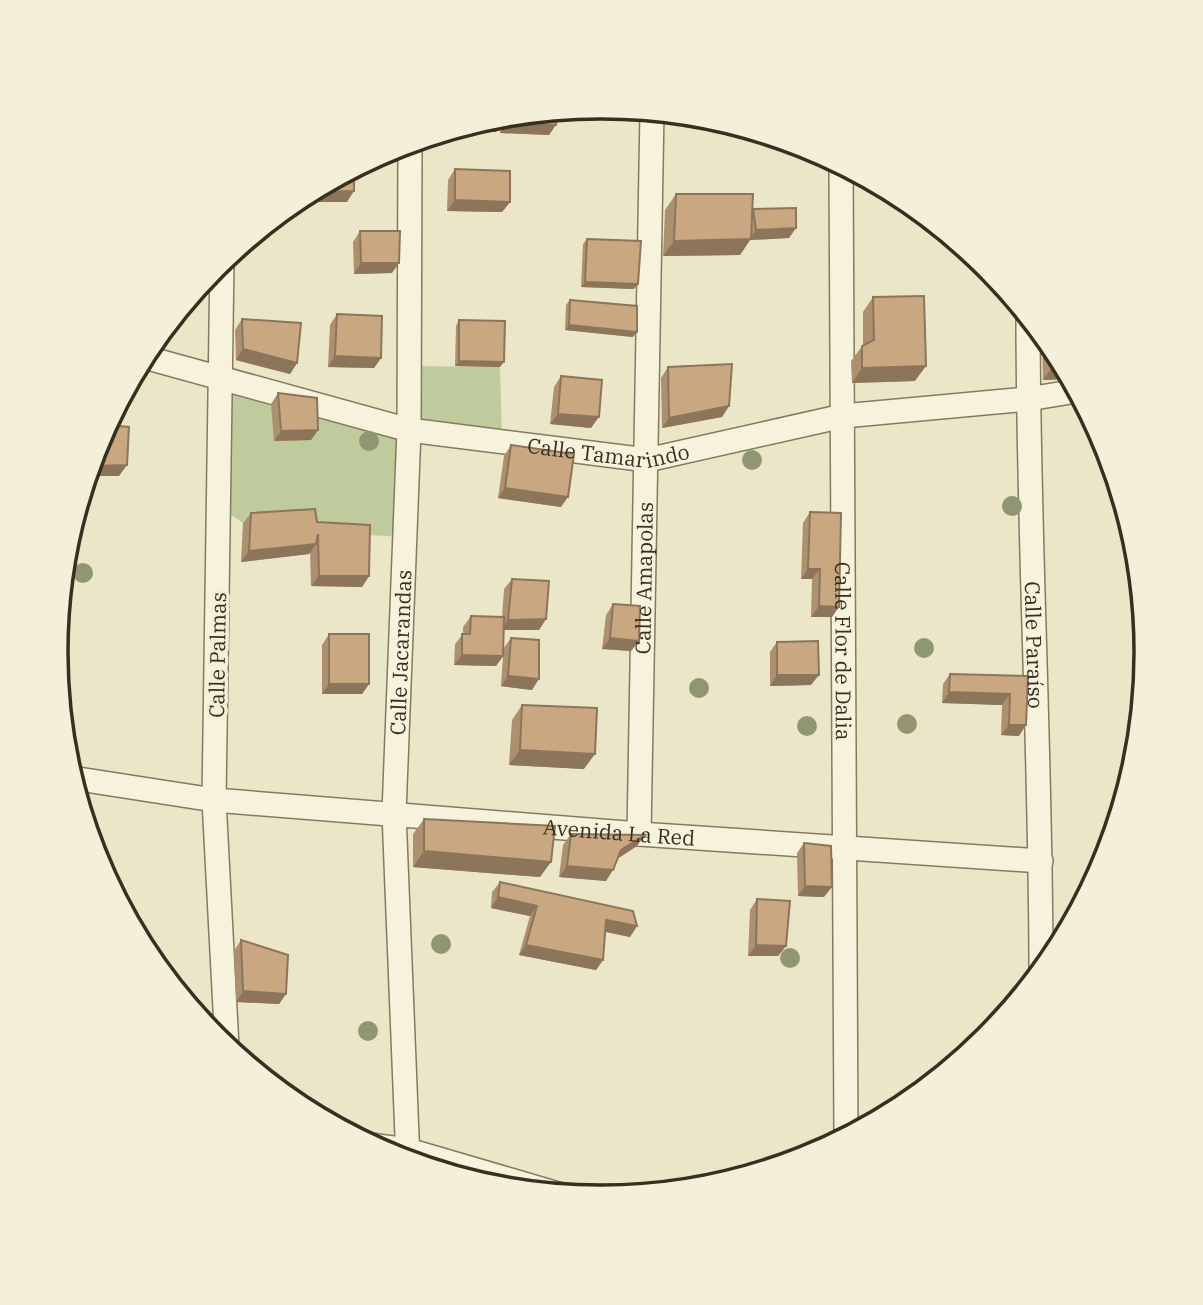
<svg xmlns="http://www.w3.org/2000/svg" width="1203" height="1305" font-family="'IBM Plex Serif',serif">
<rect width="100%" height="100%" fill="#ece6c9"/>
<path fill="#bfca9d" d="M409,366l91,1 2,75 -93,-12 -4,107 -95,-5 -67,-9 -24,-16 3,-130 186,53z"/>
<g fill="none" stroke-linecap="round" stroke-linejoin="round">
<defs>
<g id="street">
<path id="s1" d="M841,165l5,972"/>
<path d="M222,261l-8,539 13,247"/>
<path id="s2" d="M1028,316c0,219 13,438 13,657"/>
<path id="s3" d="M144,357l265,73 238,30 196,-44 185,-17 49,-8"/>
<path id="s4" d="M72,778l142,22 425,34 402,27"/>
<path id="s5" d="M639,834l13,-722"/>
<path d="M370,1145l38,5 150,44"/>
<path id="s6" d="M408,1161l-14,-348 15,-383 1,-287"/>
</g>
</defs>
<use href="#street" stroke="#87795f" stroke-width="26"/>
<use href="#street" stroke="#f7f2dc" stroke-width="23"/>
</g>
<g fill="#909671">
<circle cx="369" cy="441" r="10"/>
<circle cx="752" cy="460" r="10"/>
<circle cx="1012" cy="506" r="10"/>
<circle cx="83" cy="573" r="10"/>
<circle cx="924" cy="648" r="10"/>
<circle cx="699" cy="688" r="10"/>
<circle cx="907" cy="724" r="10"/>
<circle cx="807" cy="726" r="10"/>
<circle cx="441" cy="944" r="10"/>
<circle cx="790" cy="958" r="10"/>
<circle cx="368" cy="1031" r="10"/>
</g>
<path fill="#ac906f" d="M557,111l-8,24 -49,-2 1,-8 -5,7 -1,-15z
M354,169l-7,33h-34v-11z
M455,169l55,33 -8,10 -55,-1 1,-31z
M676,194l76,17 1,-2 36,29 -39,2 -10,15 -77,1 2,-46z
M360,231l32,42 -38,1 -1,-32z
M587,239l47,50 -53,-2 2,-43z
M873,297l42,84 -63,2 -1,-22 12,-16v-33z
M570,300l63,37 -68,-7 1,-25z
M337,314l44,44 -7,10 -46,-1 2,-42z
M242,319l55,44 -7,11 -54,-14 -1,-30z
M459,320l41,47 -45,-1 1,-40z
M1043,335l12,15 16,29 -28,1 -1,-43z
M668,367l61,39 -7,11 -60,11 -1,-50z
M561,376l30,52 -41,-4 4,-37z
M278,393l40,37 -7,10 -37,1 -3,-37z
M511,445l50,62 -63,-9 6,-42z
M810,512l22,105h-21l1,-38h-11l2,-56z
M251,513l66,9 52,54 -7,11 -51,-1 -1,-34 -1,2 -68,8 2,-39z
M512,579l34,40 -7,11h-36v19l8,-11 21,52 -31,-4 2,-30 -7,10 -42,-1 1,-21 8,-10v-7l8,-11 31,1 2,-28z
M613,604l26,37 -8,10 -29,-2 4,-34z
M329,634l40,50 -7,10h-40v-49z
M777,642l34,43 -41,1v-34z
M950,674l78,2 -9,60 -18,-1 1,-30 -60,-2 1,-19z
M522,705l62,64 -75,-4 3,-45z
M424,819l116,58 -127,-10v-33z
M571,834l66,12 -19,12 -12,23 -47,-4 4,-32z
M804,843l20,54 -26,-1 -1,-43z
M500,882l137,44 -7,11 -25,-5 -2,28 -7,10 -77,-15 11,-39 -39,-8 1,-16z
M757,899l29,47 -8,10h-30l2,-46z
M241,940l45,54 -7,10 -43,-2 -2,-51z"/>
<path fill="#8c755a" d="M482,121h21l-7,11h-48z
M508,123l48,2 -7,10 -49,-2z
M354,191l-7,11h-34l7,-10z
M455,200l55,2 -8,10 -55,-1z
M796,228l-7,10 -39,2 -10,15 -77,1 11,-15 75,-1 7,-10z
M361,263h38l-7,10 -38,1z
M585,282l53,2 -4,5 -53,-2z
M569,325l68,7 -4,5 -68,-7z
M243,349l54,14 -7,11 -54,-14z
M335,356l46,2 -7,10 -46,-1z
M459,361l45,1 -4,5 -45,-1z
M1054,365h9l8,14 -28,1z
M926,366l-11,15 -63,2 10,-15z
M729,406l-7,11 -60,11 7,-10z
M558,414l41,3 -8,11 -41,-4z
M318,430l-7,10 -37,1 7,-10z
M127,465l-8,11h-31l4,-10z
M505,488l63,9 -7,10 -63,-9z
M316,544l-7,10 -68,8 8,-11z
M808,569h12l-8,10h-11z
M319,576h50l-7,11 -51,-1z
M819,606l20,1 -7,10h-21z
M546,619l-7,11h-38l7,-10z
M610,638l29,3 -8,10 -29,-2z
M462,655l41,1 -7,10 -42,-1z
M777,675h42l-8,10 -41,1z
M508,676l31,3 -7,11 -31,-4z
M329,684h40l-7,10h-40z
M949,692l61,2 -8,11 -60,-2z
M1009,725h17l-7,11 -18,-1z
M520,750l75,4 -11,15 -75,-4z
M645,835l-8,11 -23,15 7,-11z
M424,851l127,11 -11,15 -127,-10z
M567,866l46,4 -7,11 -47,-4z
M805,886l27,1 -8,10 -26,-1z
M498,897l39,9 -7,10 -39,-8z
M606,920l31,6 -7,11 -32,-7z
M526,945l77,15 -7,10 -77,-15z
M756,945l30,1 -8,10h-30z
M243,991l43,3 -7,10 -43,-2z"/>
<path fill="#c8a781" stroke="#8c755a" stroke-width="2" d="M557,111l-1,14 -48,-2v-7z
M495,117h8v4h-21z
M354,169v22l-34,1v-5z
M455,169l55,2v31l-55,-2z
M676,194h77l-2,45 -77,2z
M796,208v20l-40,2 -3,-21z
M360,231h40l-1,32h-38z
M587,239l54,2 -3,43 -53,-2z
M924,296l2,70 -64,2v-22l12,-6 -1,-43z
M570,300l67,6v26l-68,-7z
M337,314l45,2 -1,42 -46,-2z
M242,319l59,4 -4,40 -54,-14z
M459,320l46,1 -1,41 -45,-1z
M1053,347l2,3 8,15h-9z
M732,364l-3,42 -60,12 -1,-51z
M561,376l41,4 -3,37 -41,-3z
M278,393l39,5 1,32 -37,1z
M107,425l22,2 -2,38 -35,1 6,-23z
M511,445l63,9 -6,43 -63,-9z
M315,509l2,13 53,3 -1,51h-50l-1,-42 -2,10 -67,7 2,-38z
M810,512l31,1 -2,94 -20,-1 1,-37h-12z
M512,579l37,2 -3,38 -38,1z
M613,604l27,2 -1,35 -29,-3z
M471,616l33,1 -1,39 -41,-1v-21h8z
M329,634h40v50h-40z
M511,638l28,2v39l-31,-3z
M818,641l1,34h-42v-33z
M950,674l78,2 -2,49h-17l1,-31 -61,-2z
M522,705l75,3 -2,46 -75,-4z
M424,819l131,7 -4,36 -127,-11z
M571,834l74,1 -24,15 -8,20 -46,-4z
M804,843l27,3 1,41 -27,-1z
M500,882l133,29 4,15 -31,-6 -3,40 -77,-15 11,-39 -39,-9z
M757,899l33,2 -4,45 -30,-1z
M241,940l47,15 -2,39 -43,-3z"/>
<g text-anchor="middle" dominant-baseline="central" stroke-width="7" stroke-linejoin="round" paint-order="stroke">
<g font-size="21" fill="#392f21" stroke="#f4efd8">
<text stroke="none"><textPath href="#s3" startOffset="476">Calle Tamarindo</textPath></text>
<text stroke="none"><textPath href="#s5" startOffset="256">Calle Amapolas</textPath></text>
<text stroke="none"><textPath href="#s2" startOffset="329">Calle Paraíso</textPath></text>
<text stroke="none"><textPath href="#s1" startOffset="486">Calle Flor de Dalia</textPath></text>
<text stroke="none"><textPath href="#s6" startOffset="509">Calle Jacarandas</textPath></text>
<text transform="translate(217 655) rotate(-89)">Calle Palmas</text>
<text stroke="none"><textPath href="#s4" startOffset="550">Avenida La Red</textPath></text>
</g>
</g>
<path d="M0 0H1203V1305H0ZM68 652a533 533 0 1 1 1066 0a533 533 0 1 1-1066 0Z" fill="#f4efd8" fill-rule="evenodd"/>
<path fill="none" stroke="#392f21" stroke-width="3.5" d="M68 652a533 533 0 1 1 1066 0a533 533 0 1 1-1066 0Z"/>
</svg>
